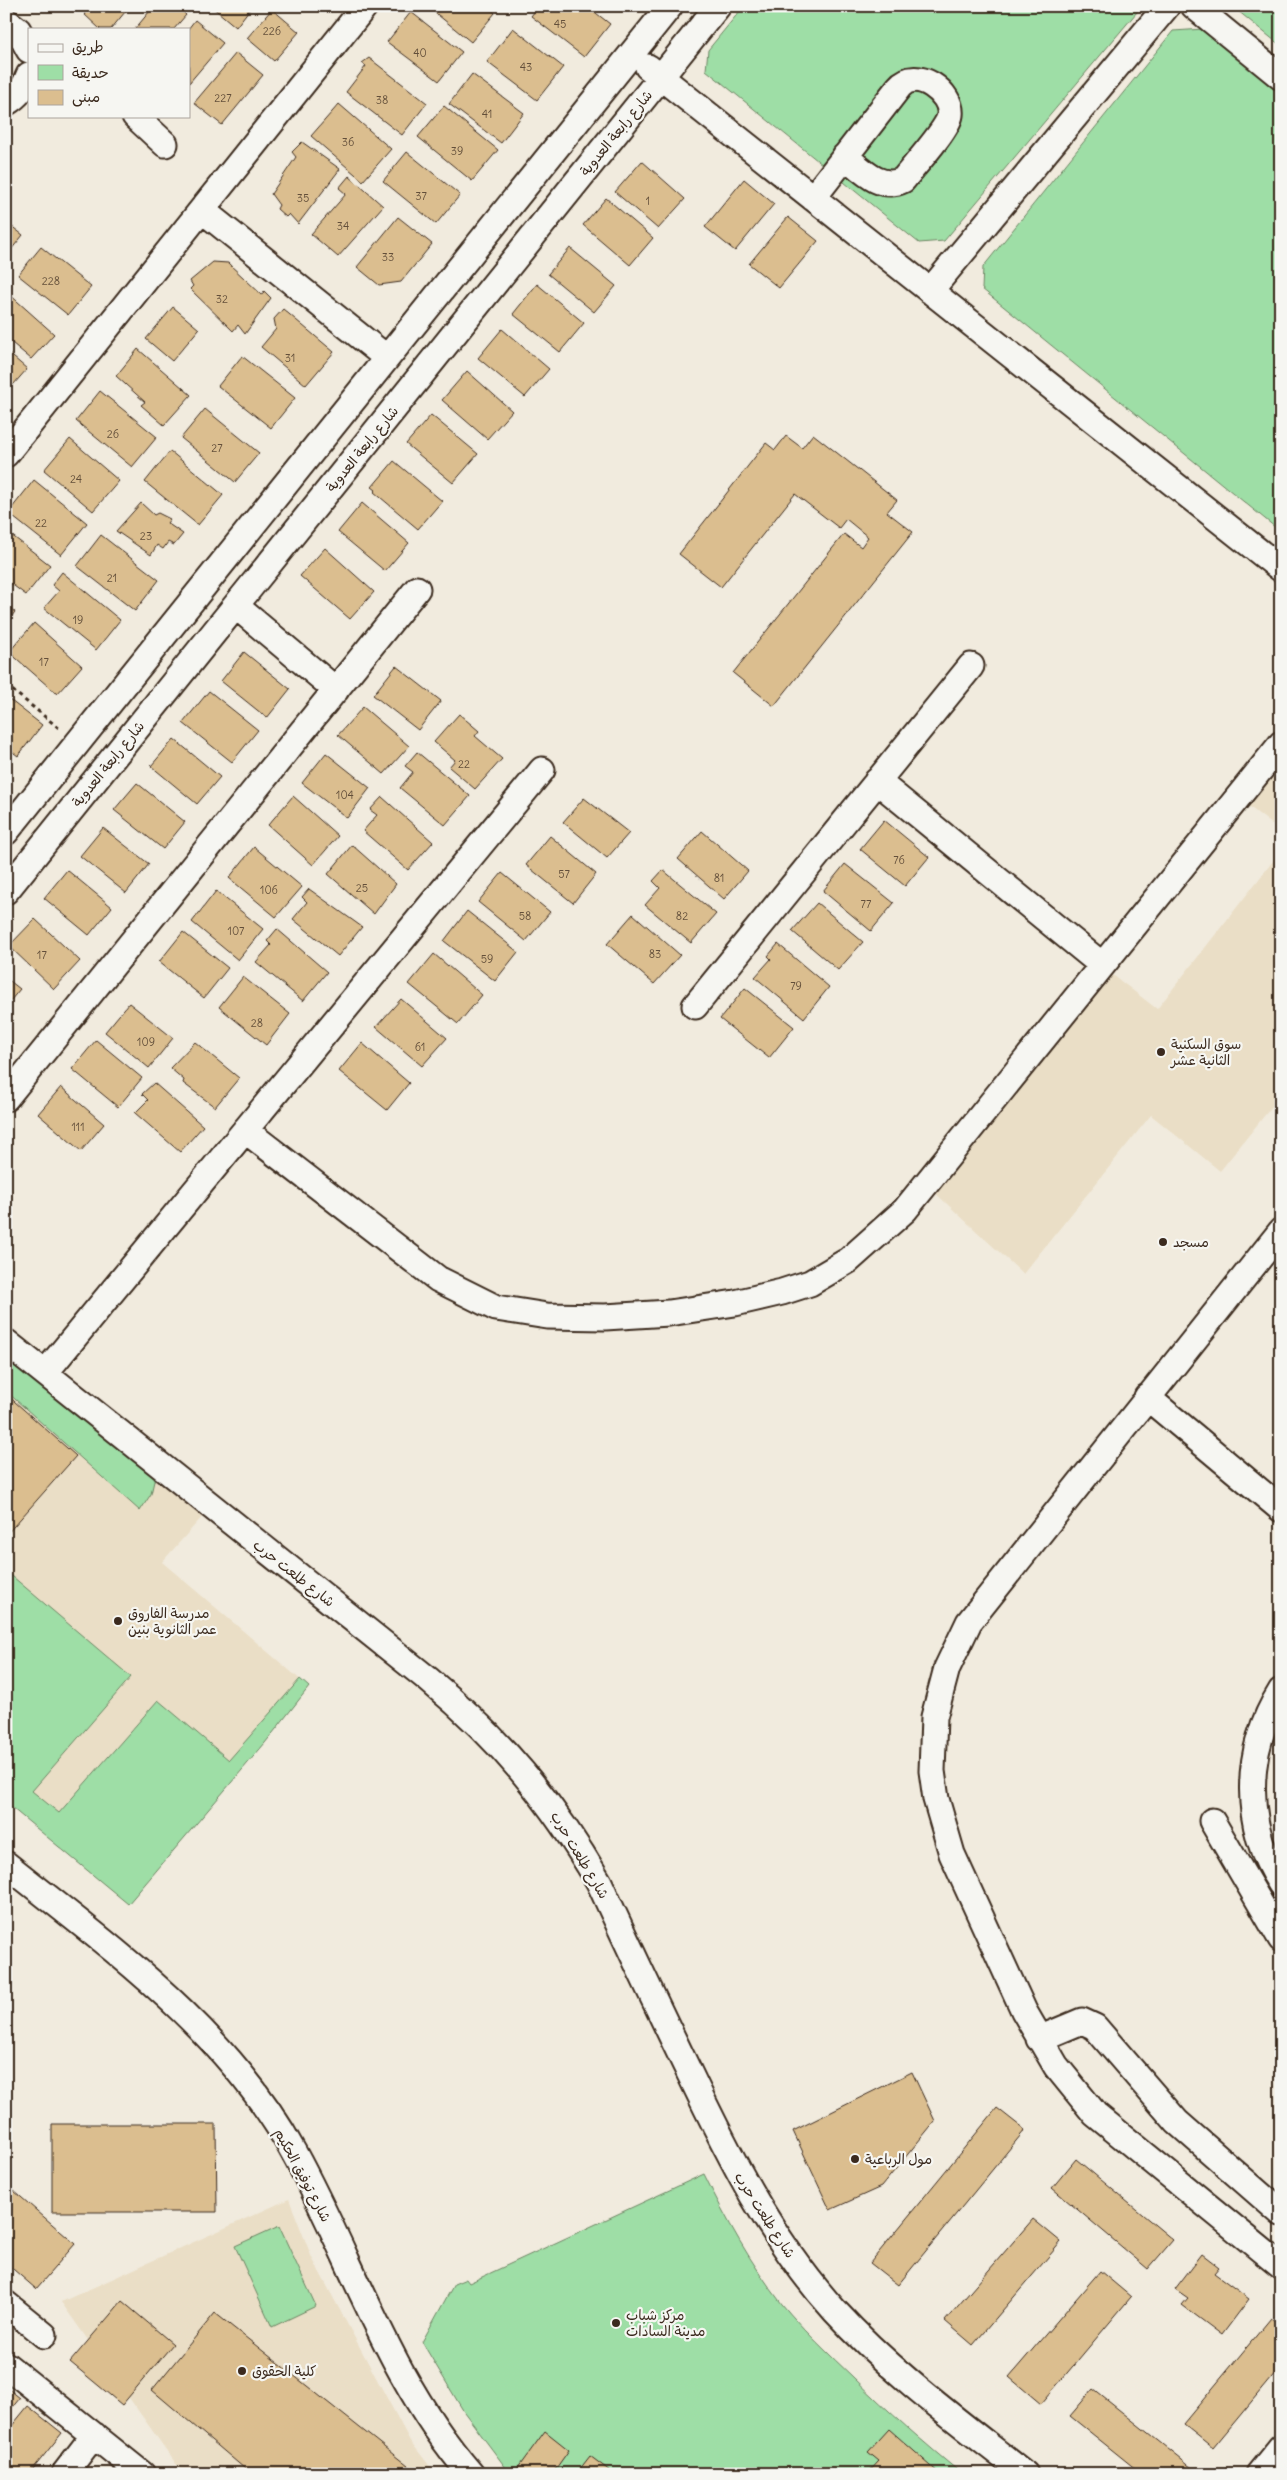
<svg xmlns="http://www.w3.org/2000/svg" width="1287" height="2480" font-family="Delius,'Playpen Sans Arabic',sans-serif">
<rect width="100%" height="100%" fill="#f1ebde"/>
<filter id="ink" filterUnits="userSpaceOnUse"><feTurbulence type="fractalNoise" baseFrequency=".02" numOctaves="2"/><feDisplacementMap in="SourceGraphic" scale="10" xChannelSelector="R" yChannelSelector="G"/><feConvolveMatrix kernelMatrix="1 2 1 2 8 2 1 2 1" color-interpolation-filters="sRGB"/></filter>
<g filter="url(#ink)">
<path fill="#eadec6" d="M1281,765v66l-34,-26z
M1281,851v244l-61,76 -69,-56 -128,159 -90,-83 172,-222 52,40z
M6,1359l197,157 -41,46 147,125 -181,217 -122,-101z
M289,2199l23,59 98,183 26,33h-249l-11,-10 -115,-162z"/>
<path fill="#9edea6" stroke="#6c8462" d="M744,6h398l-198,235 -25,2 -213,-173 2,-20z
M1232,6h49v40z
M1204,29l77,64v439l-299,-243 1,-22 190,-236z
M6,1359l149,118 -4,17 -11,17 -134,-120z
M6,1571l125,106 -99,114 27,22 99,-113 71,60 71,-81 9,8 -44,56 -137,161 -122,-101z
M704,2174c22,45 47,90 78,130 22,27 47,50 72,74 35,34 70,65 108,96h-451l-5,-6 -42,-56 -42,-70 32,-58 12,-5 3,4z
M279,2226l37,80 -44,21 -37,-81z"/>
<path fill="#dbbe8f" stroke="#3b2a1e" d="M91,6h39l-19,23h-11l-16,-15z
M177,6l9,9 -12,14h-39l19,-23z
M211,6h41l-16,21z
M427,6h60l8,7 -24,29z
M539,6h48l23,18 -26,33 -53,-41z
M272,9l27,23 -25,29 -27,-23z
M411,12l51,40 -23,29 -52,-39z
M195,20l28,23 -34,40 -1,-54z
M513,28l50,39 -26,33 -50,-38z
M236,53l27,22 -41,50 -28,-22z
M369,58l58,45 -25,32 -56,-43 20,-26 -4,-3z
M472,74l52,39 -23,30 -52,-39z
M339,104l52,45 -28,32 -52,-45z
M444,106l54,44 -26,31 -54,-44z
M302,142l38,27 -42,55 -9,-10 -3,3 -9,-8 2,-4 -8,-11 25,-37 -4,-5z
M407,152l53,43 -24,29 -53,-43z
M642,161l43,38 -27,30 -43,-37z
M349,176l34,30 -45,51 -27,-23 35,-40 -7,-6z
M744,179l30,25 -39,47 -30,-24z
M606,198l47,40 -23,27 -47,-40z
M398,217l34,27 -31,38 -22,3 -22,-18z
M788,217l30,24 -39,47 -30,-24z
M6,222l17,13 -17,21z
M41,247l50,40 -23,28 -50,-40z
M570,248l46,38 -22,26 -46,-38z
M213,262l15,1 34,32 2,-4 7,7 -26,36 -7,-9 -5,6 -43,-42 3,-3 -3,-5z
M537,284l47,39 -24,29 -47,-38z
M8,293l46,41 -23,25 -25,-21z
M173,307l26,22 -27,32 -26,-22z
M283,309l51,43 -28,33 -45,-38 15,-18 -2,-10z
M502,329l47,40 -24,28 -47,-39z
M138,349l53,46 -27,30 -23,-20 4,-3 -29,-26z
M6,351l21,18 -21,24z
M242,356l53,42 -24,30 -53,-42z
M467,371l45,40 -25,28 -45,-39z
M100,391l57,46 -25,30 -56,-46z
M205,409l54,44 -24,29 -54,-44z
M431,415l47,39 -25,29 -47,-39z
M813,434l84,66 -10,12 26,20 -139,174 -41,-33 111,-139 17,13 7,-10 -22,-18 -7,9 -44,-34 -74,93 -42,-33 87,-111 9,7 11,-14 16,12z
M70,439l49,42 -26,30 -49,-41z
M170,451l53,44 -25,30 -53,-43z
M394,461l48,40 -24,28 -44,-37 2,-2 -4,-3z
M34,480l53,43 -26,32 -53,-42z
M141,503l13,12 4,-2 12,6 -3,4 16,11 -9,11 -6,-3 -5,7 -6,-4 -6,10 -35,-24z
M362,503l47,40 -24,28 -47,-39z
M6,531l44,34 -24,30 -20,-15z
M101,535l58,45 -24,31 -58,-45z
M325,548l49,44 -24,27 -50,-43z
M62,572l58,48 -24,30 -52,-42 15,-17 -7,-6z
M6,605l9,7 -9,11z
M34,623l48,43 -25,28 -48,-42z
M244,652l46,37 -23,29 -46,-37z
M396,666l45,35 -23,29 -45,-35z
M209,691l49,39 -26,32 -49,-39z
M6,697l36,28 -24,31 -12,-9z
M363,707l46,39 -25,28 -46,-39z
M459,714l20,17 -4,5 27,23 -27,30 -26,-22 6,-7 -21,-18z
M174,739l46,38 -23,27 -46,-38z
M417,752l53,44 -25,29 -45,-37 13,-16 -8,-6z
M326,753l44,35 -23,30 -45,-35z
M137,783l48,39 -22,27 -49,-39z
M293,796l45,40 -25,29 -45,-40z
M382,797l51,45 -25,28 -45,-39 14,-16 -7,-5z
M584,798l45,35 -22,25 -44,-36z
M884,820l45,37 -24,29 -45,-37z
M103,828l46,36 -23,29 -46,-37z
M702,831l46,40 -24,28 -46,-40z
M550,836l46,38 -23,29 -47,-38z
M352,845l44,39 -22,30 -46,-40z
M254,847l48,40 -26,30 -47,-39z
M845,864l49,39 -23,28 -48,-40z
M67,870l45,37 -23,28 -45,-37z
M663,870l53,44 -25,29 -46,-38 15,-17 -7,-7z
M502,873l48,39 -24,29 -48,-39z
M309,889l53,38 -24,29 -45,-37 14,-17 -5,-5z
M216,891l47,38 -25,31 -46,-38z
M817,903l46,39 -25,28 -46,-39z
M467,911l51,41 -23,29 -51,-40z
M633,914l47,41 -26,29 -47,-40z
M35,919l45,42 -26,28 -45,-43z
M277,929l50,43 -24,29 -47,-39 15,-17 -4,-4z
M183,932l45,36 -24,30 -45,-36z
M778,944l51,43 -25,31 -49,-41 16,-18 -3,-3z
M434,954l48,41 -24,29 -49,-40z
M243,977l47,37 -24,31 -47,-38z
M6,978l14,11 -14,17z
M745,988l49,39 -25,31 -49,-39z
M401,999l46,39 -25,28 -46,-39z
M129,1003l44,35 -24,30 -44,-36z
M96,1040l46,38 -24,29 -46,-38z
M195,1042l44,36 -24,29 -32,-24 1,-3 -14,-12z
M362,1043l47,40 -22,27 -48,-39z
M154,1083l49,43 -23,26 -45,-39 13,-13 -6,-6z
M61,1087l43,37 -23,27 -43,-37z
M6,1394l70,62 -70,79z
M912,2072l23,49 -54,66 -51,23 -37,-79z
M997,2108l28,22 -127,155 -28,-22z
M52,2124h164l1,88h-165z
M1076,2159l97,81 -25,29 -96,-81z
M6,2184l69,60 -39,45 -30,-26z
M1033,2219l28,23 -88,103 -28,-24z
M1202,2254l17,13 -5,6 35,26 -27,36 -40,-30 6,-7 -13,-9z
M1100,2271l31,26 -90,107 -32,-27z
M122,2301l51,43 -51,61 -52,-43z
M215,2313l203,161h-167l-99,-84z
M1271,2318l10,8v40l-68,82 -30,-24z
M6,2387l14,11 -14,17z
M1093,2389l104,83 -1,2h-54l-72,-58z
M28,2406l34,27 -33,41h-19l-4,-4v-37z
M889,2429l51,45h-73l12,-13 -11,-9z
M545,2431l24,19 -17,24h-35l-2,-2z
M590,2456l24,18h-38z"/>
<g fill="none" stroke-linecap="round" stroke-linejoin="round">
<defs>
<path id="minor" d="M1194,6l87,71
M6,21l12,9 11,20
M648,67l633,502
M6,103c12,-7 18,-15 23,-28
M135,116l30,28
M813,198l86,-111c17,-21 54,6 51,28 -2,14 -37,52 -47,65 -23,11 -41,-10 -58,-24
M202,210l185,148
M930,291l237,-285
M6,454l359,-448
M236,606l100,84
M877,781l225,184
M6,832l664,-826
M6,891l712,-885
M695,1006l276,-340
M6,1098l411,-509
M245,1130l193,149 58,29 51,8 58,1 64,-4 66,-10 47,-11 28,-9 39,-23 56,-50 376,-466
M1281,1231l-312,391 -22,46 -13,49 -2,54 4,28 16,55 72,157 32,55 39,48 186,152
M6,1342l423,338c73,61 122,120 170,202 29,63 59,126 89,188 41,86 83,170 147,241 57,62 124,111 190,163
M45,1373l497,-603
M1147,1397l134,112
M1281,1691c-37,59 -39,134 0,193
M1212,1821l69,118
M6,1864c105,84 223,168 288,289 59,107 95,227 177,321
M1039,2039l43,-18 13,6 82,95 104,91
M6,2304l38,31
M6,2365l136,109
M64,2474l30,-39
M1259,2474l22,-27"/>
</defs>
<use href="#minor" stroke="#3b2a1e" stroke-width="29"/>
<path stroke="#3b2a1e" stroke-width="3" stroke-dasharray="4 4" stroke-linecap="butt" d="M6,685l54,44"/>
<use href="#minor" stroke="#f6f6f2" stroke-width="25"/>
</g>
</g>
<g fill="#3b2a1e" stroke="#f6f6f2" stroke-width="2">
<circle cx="1161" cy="1052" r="5"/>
<circle cx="1163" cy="1242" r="5"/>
<circle cx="118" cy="1621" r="5"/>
<circle cx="855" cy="2159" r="5"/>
<circle cx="616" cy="2323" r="5"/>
<circle cx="242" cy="2371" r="5"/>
</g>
<g text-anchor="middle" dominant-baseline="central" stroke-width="4.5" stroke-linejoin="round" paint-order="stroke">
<g font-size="11" fill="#634f3a">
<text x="560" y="24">45</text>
<text x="272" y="31">226</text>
<text x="420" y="53">40</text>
<text x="526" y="67">43</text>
<text x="223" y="98">227</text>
<text x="382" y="100">38</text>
<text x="487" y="114">41</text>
<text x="348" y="142">36</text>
<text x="457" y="151">39</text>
<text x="421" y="196">37</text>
<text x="303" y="198">35</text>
<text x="648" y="201">1</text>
<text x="343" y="226">34</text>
<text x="388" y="257">33</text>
<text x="51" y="281">228</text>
<text x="222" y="299">32</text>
<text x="290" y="358">31</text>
<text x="113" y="434">26</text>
<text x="217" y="448">27</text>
<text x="76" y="479">24</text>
<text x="41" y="523">22</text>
<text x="146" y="536">23</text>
<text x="112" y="578">21</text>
<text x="78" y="620">19</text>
<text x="44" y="662">17</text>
<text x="464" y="764">22</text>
<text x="345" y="795">104</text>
<text x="899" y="860">76</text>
<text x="564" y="874">57</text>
<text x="719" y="878">81</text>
<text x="362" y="888">25</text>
<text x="269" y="890">106</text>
<text x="866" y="904">77</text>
<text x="525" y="916">58</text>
<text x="682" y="916">82</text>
<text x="236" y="931">107</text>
<text x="655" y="954">83</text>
<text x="42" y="955">17</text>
<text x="487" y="959">59</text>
<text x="796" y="986">79</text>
<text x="257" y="1023">28</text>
<text x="146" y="1042">109</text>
<text x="420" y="1047">61</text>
<text x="78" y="1127">111</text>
</g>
<g font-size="14" fill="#3b2a1e" stroke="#f6f6f2">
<text transform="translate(616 133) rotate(-51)">شارع رابعة العدوية</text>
<text transform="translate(362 449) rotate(-51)">شارع رابعة العدوية</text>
<text transform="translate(108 764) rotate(-51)">شارع رابعة العدوية</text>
<text transform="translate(294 1573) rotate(38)">شارع طلعت حرب</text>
<text transform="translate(580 1855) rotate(59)">شارع طلعت حرب</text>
<text transform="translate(303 2175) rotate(62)">شارع توفيق الحكيم</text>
<text transform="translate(765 2215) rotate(57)">شارع طلعت حرب</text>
</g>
<g font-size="14" fill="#3b2a1e" stroke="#f6f6f2" text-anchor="start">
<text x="1171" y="1044">سوق السكنية<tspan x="1171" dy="16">الثانية عشر</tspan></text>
<text x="1173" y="1242">مسجد</text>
<text x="128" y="1613">مدرسة الفاروق<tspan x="128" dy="16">عمر الثانوية بنين</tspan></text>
<text x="865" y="2159">مول الرباعية</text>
<text x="626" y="2315">مركز شباب<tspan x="626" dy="16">مدينة السادات</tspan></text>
<text x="252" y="2371">كلية الحقوق</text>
</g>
</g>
<rect width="1287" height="2480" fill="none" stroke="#f6f6f2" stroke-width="25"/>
<rect x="12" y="12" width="1262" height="2455" fill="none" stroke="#3b2a1e" stroke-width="2" filter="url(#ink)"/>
<rect x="28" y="28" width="162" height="90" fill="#f6f6f2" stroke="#aba49d"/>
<rect x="38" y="44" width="25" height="8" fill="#f6f6f2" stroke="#aba49d"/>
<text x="72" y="52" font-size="15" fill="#3b2a1e">طريق</text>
<rect x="38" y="65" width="25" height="15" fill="#9edea6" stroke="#aba49d"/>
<text x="72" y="78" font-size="15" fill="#3b2a1e">حديقة</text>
<rect x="38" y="90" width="25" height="15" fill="#dbbe8f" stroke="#aba49d"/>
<text x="72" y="102" font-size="15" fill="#3b2a1e">مبنى</text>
</svg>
